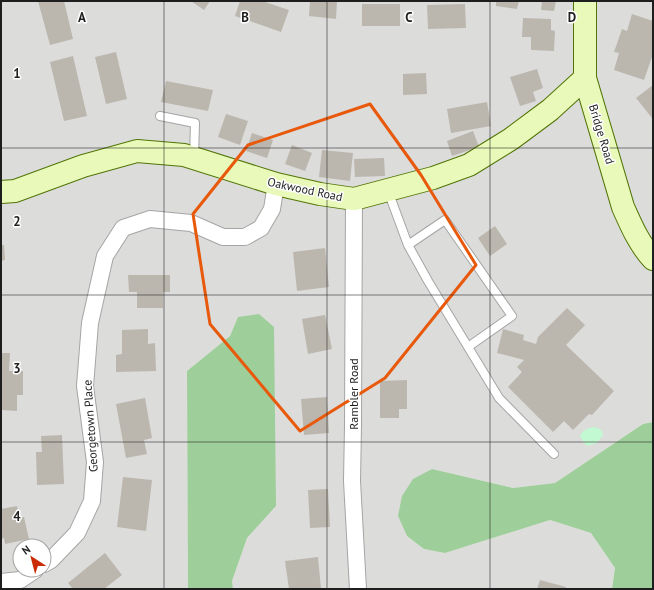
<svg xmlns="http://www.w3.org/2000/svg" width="654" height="590" font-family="'PT Sans',sans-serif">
<rect width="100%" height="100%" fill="#efeee5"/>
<path fill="#dcdcdb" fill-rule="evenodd" d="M1,1h652v421l-10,2 -88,59 -42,5 -81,-19 -34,47 9,20 17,13 21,4 105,-33 41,13 24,35 -3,21h-379l-1,-8 15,-43 29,-32 -38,-189 -8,19 -43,35 1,218h-187zM20,546h24v24h-24z"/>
<path fill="#9ece9a" d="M259,314l15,13 2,179 -29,32 -15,43 1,8h-45l-1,-218 43,-35 8,-19z
M653,422v167h-41l3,-21 -24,-35 -41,-13 -105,33 -21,-4 -17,-13 -9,-20 4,-20 11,-17 19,-10 81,19 42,-5 88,-59z"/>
<path fill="#c2f9d2" d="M594,427c5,1 8,2 9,8l-6,8 -10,3 -3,-3 -4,-7c3,-6 7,-8 14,-9z"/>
<path fill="#bcb7ae" d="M38,1h26l9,38 -23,6z
M191,1h19l-6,9z
M240,1h22l27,9 -8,22 -46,-16z
M310,1h27l-1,18 -27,-3z
M496,1h23l-2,8 -21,-3z
M542,1h14l-2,10 -13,-1z
M362,4h38v22h-38z
M465,4l1,24 -38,1 -1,-24z
M632,14l21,7v33l-9,26 -30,-10 5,-17 -5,-1 8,-23 5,2z
M523,18l28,1v11l4,1 -1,20 -23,-1v-13h-9z
M116,52l11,47 -21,5 -11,-47z
M73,56l14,60 -23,5 -14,-59z
M537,69l6,19 -10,4 3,9 -16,5 -10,-29z
M426,73l1,21 -24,1v-21z
M166,81l47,9 -5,21 -47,-9z
M653,85v32l-1,1 -16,-20z
M487,102l4,24 -40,7 -4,-24z
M226,114l22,7 -8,24 -22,-8z
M473,131l6,16 -27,9 -5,-15z
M252,133l21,7 -6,18 -21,-7z
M292,145l20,8 -7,18 -20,-7z
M322,150l31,3 -3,28 -31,-4z
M384,158l1,18 -30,1 -1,-18z
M495,226l12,18 -17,12 -12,-18z
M1,245h3l1,15 -4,1z
M325,248l4,39 -32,4 -4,-39z
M128,275h42v17h-7v16h-26v-16h-8z
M567,308l18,17 -19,20 48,46 -22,24 -3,-1 -16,16 -9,-9 -11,11 -45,-45 14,-15 -5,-5 7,-7 -27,-7 6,-24 21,6 -1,5 13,4 2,-7z
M325,315l7,34 -24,5 -6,-35z
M148,329v15l7,-1 1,28 -40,1v-17l6,-1v-24z
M1,353h9l-1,18h14v24h-6v16l-16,-1z
M407,380v29h-8v9h-19v-37z
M327,397l2,36 -25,2 -3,-36z
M145,398l7,40 -8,2 3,14 -21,4 -10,-54z
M62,435l2,49 -27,1 -1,-33h6l-1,-16z
M123,477l29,3 -6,51 -29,-4z
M328,489l2,38 -20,1 -2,-38z
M17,506l2,12 5,-1 5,22 -24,5 -1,-6 -3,1v-30z
M105,553l17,22 -18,14h-31l-5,-6z
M318,557l3,32h-32l-4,-28z
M540,580l26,7v2h-29z"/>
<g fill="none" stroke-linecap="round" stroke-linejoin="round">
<defs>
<path id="lane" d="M160,116l35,7 -1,35
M388,191l20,54 20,36 71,117 55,56
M408,245l37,-25 67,96 -44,31"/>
<path id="street" d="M354,199l-1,227 -1,55 6,108
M44,564l7,-4 26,-27 15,-32 3,-39 -10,-76 5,-63 15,-67 18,-28 27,-9 41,4 32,14h22l16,-9 11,-19 4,-25
M1,582l19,-2 15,-10"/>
<path id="secondary" d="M585,1v77l38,129c8,18 16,37 30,52
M1,192l14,-1 68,-25 54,-15 47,4 92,29 44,10 34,5 79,-21 36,-13 42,-26 39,-29 35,-32"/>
</defs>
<use href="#lane" stroke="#a5a5a5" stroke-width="10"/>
<use href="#street" stroke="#a5a5a5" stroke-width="18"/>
<use href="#secondary" stroke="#527506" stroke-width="24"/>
<use href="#lane" stroke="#fff" stroke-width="8"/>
<use href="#street" stroke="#fff" stroke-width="16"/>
<use href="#secondary" stroke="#e8f9b9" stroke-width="22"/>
</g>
<path fill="none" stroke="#e8590c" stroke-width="3" stroke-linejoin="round" d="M370,104l51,71 55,90 -91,113 -85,53 -90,-107 -17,-110 55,-69z"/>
<path fill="none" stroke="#1e1e1e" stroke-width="1" stroke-opacity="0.55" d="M164,1v588M327,1v588M490,1v588M1,148h652M1,295h652M1,442h652"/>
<g text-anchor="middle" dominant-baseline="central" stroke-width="3" stroke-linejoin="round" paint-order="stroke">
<g font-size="12" fill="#1e1e1e" stroke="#fff">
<text transform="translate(602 134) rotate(73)">Bridge Road</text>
<text transform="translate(305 189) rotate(12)">Oakwood Road</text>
<text transform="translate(353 394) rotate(-90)">Rambler Road</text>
<text transform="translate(90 426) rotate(-94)">Georgetown Place</text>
</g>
</g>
<g font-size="13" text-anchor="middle" font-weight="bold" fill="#1e1e1e" stroke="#fff" stroke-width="3" stroke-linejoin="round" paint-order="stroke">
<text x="82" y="22">A</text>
<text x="245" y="22">B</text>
<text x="409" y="22">C</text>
<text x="572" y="22">D</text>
<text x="17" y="78">1</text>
<text x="17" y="226">2</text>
<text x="17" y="373">3</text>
<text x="17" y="521">4</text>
</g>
<rect width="654" height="590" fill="none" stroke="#1e1e1e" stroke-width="4"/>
<g transform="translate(32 558) rotate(324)"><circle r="19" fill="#ffffff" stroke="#a5a5a5"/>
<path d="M0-3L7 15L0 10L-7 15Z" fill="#ca2c03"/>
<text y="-6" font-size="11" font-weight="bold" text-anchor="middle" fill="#1e1e1e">N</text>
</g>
</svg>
